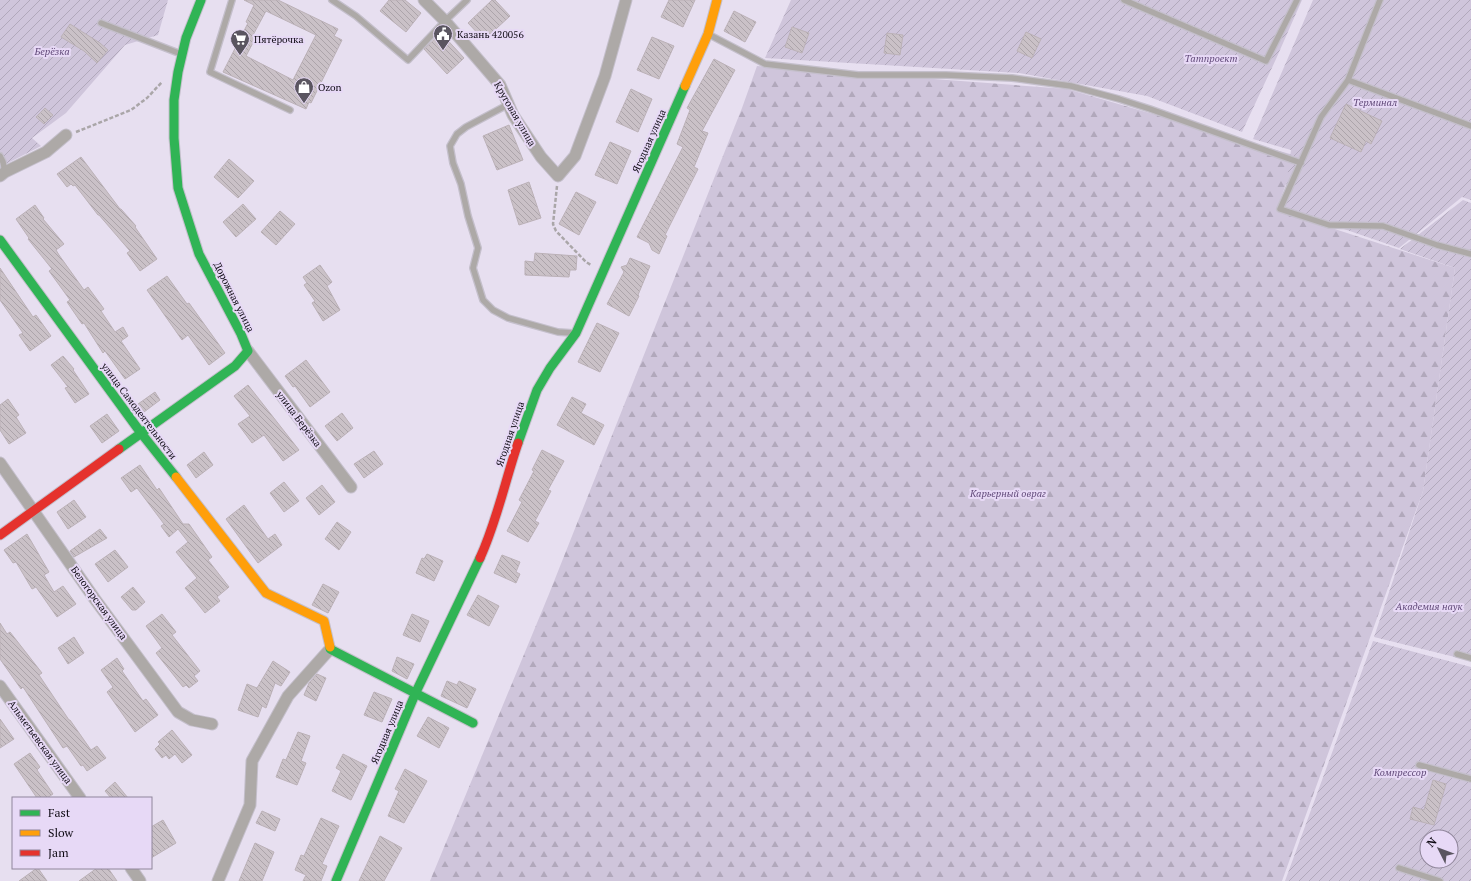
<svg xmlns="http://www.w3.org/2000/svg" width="1471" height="881" font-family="'PT Serif',serif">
<defs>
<pattern id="forest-firs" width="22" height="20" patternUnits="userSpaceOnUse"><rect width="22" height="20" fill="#cfc5db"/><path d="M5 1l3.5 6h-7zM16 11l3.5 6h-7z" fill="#b1a8bb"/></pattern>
<pattern id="garden-furrows" width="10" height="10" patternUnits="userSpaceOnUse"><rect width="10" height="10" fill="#cfc5db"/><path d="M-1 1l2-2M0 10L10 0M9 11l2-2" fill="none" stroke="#b1a8bb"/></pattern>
<pattern id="building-back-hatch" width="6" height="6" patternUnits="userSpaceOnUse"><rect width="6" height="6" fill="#cac1c7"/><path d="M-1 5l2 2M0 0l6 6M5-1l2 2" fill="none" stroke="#aca4aa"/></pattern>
</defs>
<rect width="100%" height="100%" fill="#e7dff0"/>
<path fill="url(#forest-firs)" d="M757,66l310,23 230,67 -21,54 179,58 -32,223 -141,390h-852l119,-287 193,-486z"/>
<path fill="url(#garden-furrows)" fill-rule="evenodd" d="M0,0h168l-10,35 -33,10 -59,68 -34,25 9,8 -41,21z
M791,0h511l-26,59 -34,73 -95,-36 -128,-23 -254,-15z
M1313,0h158v200l-9,-3 -63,51 -116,-40 8,-58 -38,-11z
M1463,200l8,3v458l-97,-24 49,-146 32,-223 -55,-19z
M1373,641l98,26v214h-186zM1427,837h24v24h-24z"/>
<path fill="url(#building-back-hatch)" stroke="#bbb1b7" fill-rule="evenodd" d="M244,0h34l60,29 -4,7 8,4 -31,63 -2,-1 -3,7 -83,-37 25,-49 -2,-1 8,-17zM266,11l50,24 -23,45 -47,-24 9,-17 -3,-2z
M389,0h16l16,13 -15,19 -26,-21z
M492,0h3l15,16 -26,24 -16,-17z
M669,0h26l-12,27 -22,-10z
M734,11l22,11 -11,20 -21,-11z
M70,24l30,19 8,7 -11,13 -13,-12 -23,-14z
M792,27l17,6 -7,20 -17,-6z
M1026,32l15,7 -9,19 -15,-7z
M441,33l23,25 -17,16 -23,-25z
M887,33l16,2 -3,20 -16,-2z
M652,37l22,9 -15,33 -22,-9z
M714,59l21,11 -33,61 6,2 -14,34 4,2 -33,66 2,1 -8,18 -7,-4 -3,-7 -12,-6 46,-90 -6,-3 13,-34 -3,-2z
M631,89l21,10 -14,33 -22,-10z
M1346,104l36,17 -11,23 -5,-3 -5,11 -31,-14z
M45,108l8,7 -9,9 -8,-7z
M509,125l14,35 -26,10 -14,-34z
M610,142l21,9 -14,33 -22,-9z
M81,157l39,52h1l15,17 -1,1 22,32 -17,12 -13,-18 3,-2 -31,-36h-1l-23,-30 -2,1 -2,-2 -4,3 -10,-13z
M229,159l25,22 -16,17 -24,-21z
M529,182l12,36 -22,7 -11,-35z
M576,192l20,10 -17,33 -20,-11z
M243,204l13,15 -20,18 -13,-15z
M35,205l9,13 -1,1 21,25 -8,6 3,5 25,35 4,-3 16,22 -3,2 14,21 8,-5 5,9 -7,5 19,28 -15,10 -20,-28 -2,2 -19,-30 -2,1 -15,-22 3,-2 -21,-29 3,-2 -24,-30 1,-1 -13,-19z
M280,211l15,13 -19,21 -15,-13z
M535,253l42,3 -1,14h-6l-1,7 -44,-2v-14l9,1z
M630,258l20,8 -12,29 1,1 -10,20 -22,-12 17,-32 -3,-5 6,-2z
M320,265l12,17 -5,4 13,24 -17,11 -11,-18 3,-2 -11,-16 3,-2 -4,-6z
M0,268l33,49 3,-2 15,21 -21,15 -11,-16 4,-2 -23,-33z
M167,276l20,28 2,-1 36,50 -16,12 -21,-30 -6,5 -35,-50z
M597,323l22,10 -19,39 -22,-10z
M63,356l11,13 -1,1 16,24 -14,9 -10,-15 3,-1 -17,-22z
M306,360l24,32 -20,15 -15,-21 -2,1 -8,-11z
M248,385l51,65 -16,11 -19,-26 -12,8 -14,-19 12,-8 -16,-20z
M155,392l5,8 -16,12 -6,-8z
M572,397l14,7 -5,9 23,12 -10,20 -37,-20z
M8,399l11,16 -3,2 10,16 -17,11 -9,-14v-25z
M342,413l11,15 -16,13 -12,-15z
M107,414l12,17 -17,12 -12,-17z
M542,450l22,11 -16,29 3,1 -16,30 4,2 -11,19 -21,-11 15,-29 -3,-2 15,-29 -2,-1z
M374,451l9,13 -19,14 -10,-14z
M204,452l9,13 -17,13 -9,-13z
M140,465l17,25 2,-2 24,36h6l23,33 -4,3 21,27 -12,10 3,4 -15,12 -20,-25 12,-10 -21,-26 12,-10 -10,-13 -9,8 -8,-11 3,-2 -27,-36 -6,4 -10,-14z
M284,482l15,19 -15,11 -14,-19z
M322,485l13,17 -16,13 -13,-17z
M74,500l12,17 -18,12 -11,-17z
M244,505l24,34 7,-5 7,11 -24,18 -32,-44z
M337,522l14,10 -12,18 -14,-11z
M100,529l7,9 -33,19 -4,-6z
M27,534l22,38 -5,3 10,17 9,-6 13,18 -19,13 -21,-30 -4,2 -16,-27 -3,1 -9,-13z
M115,550l13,17 -20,15 -13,-18z
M427,554l16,7 -9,20 -18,-8 6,-15 2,1z
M502,555l18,7 -4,10 4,2 -4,9 -22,-10z
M323,584l16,8 -11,21 -16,-8z
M133,587l12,15 -9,8h-4l-11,-13z
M478,595l21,11 -10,20 -22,-11z
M162,614l14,18 -4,3 28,36 -6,5 4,5 -9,7 -3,-3 -3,2 -27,-34 6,-5 -16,-22z
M412,614l17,7 -9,21 -17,-7z
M0,623l7,11 3,-2 32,41 -3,2 30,45h1l21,30 6,-4 9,12 -19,13 -4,-6 -2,1 -14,-20 -4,2 -40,-61 -2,2 -21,-30z
M74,637l10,16 -16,11 -10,-16z
M397,657l17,7 -7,15 -15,-8z
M117,658l7,11 -2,2 21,30 3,-2 12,16 -23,17 -28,-40 6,-5 -12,-17z
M273,661l17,11 -9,14 -6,-3 -9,25 -4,-2 -4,11 -20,-7 9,-26 10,4z
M317,674l9,4 -10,23 -12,-6 5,-12z
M447,681l10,4 2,-4 17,8 -9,19 -26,-12z
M374,692l18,7 -10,23 -18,-7z
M428,717l21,11 -10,20 -22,-12z
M0,719l14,20 -14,9z
M172,730l20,25 -10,8 -7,-9 -6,5 -3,-4 -4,3 -7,-9 5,-5 -2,-2z
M298,732l12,4 -9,25 5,2 -9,22 -21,-8 7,-18 3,1z
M30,753l10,14 -3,3 16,24 -6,4h-10l-23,-34z
M343,754l24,12 -16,34 -19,-9 9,-20 -5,-3z
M405,769l22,12 -23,42 -16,-7 11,-25 -4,-2z
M1433,780l13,4 -12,41 -24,-6 3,-12 11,3z
M115,782l13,16h-17l-6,-7z
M262,811l18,8 -5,12 -19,-8z
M321,818l18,8 -17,38 5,2 -6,15h-18l3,-6 -11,-5 6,-15 3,1z
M163,820l13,23 -25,15v-31z
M380,836l22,12 -18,33h-25z
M255,843l19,9 -12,29h-23z
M38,868l9,13h-28l18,-13z
M97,868h11l9,13h-38z"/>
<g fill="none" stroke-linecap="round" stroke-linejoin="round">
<defs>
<path id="lane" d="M232,0l-22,72 80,38
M332,0l24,16 52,44 37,-39 22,-21
M1124,0l142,61 31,-61
M1380,0l-32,80 -27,37 -41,92 49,16 54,1 54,19 34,9
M101,23l80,31
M708,34l57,30 93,11h88l66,3 59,8 48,13 31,10 151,54
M1348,80l123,46
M509,104l-43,23 -9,7 -7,12 3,17 8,21 7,32 10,32 -5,20 10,32 10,10 15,8 50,14 15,1
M0,156l3,6 2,10
M1457,654l14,4
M1419,765l52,14
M1399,868l41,13"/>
<path id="street" d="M424,0l21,21 55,64 13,30 28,42 17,19 17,-20 30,-80 21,-76
M0,176l5,-4 41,-20 20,-17
M248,351l103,136
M0,463l94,135 84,114 14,8 20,4
M0,686l80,112
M131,868l9,13
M218,881l32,-76 2,-44 36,-65 42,-47"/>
<path id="fast" d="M0,240l141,193 35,44
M518,443l19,-53 13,-22 26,-35 109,-247
M119,449l116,-83 13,-15 -7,-17 -42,-80 -21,-66 -4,-50v-38l4,-28 8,-34 15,-38
M330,647v2l143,74
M336,881l80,-189 64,-134"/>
<path id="slow" d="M685,86l23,-52 9,-34
M176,477l90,116 58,28 6,26"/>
<path id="jam" d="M0,535l119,-86
M480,558c17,-37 25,-77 38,-115"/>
</defs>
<use href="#lane" stroke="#c4bfcb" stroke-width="8"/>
<use href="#street" stroke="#c4bfcb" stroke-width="13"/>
<use href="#fast" stroke="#c4bfcb" stroke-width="11"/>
<use href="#slow" stroke="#c4bfcb" stroke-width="11"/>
<use href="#jam" stroke="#c4bfcb" stroke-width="11"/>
<path stroke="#aaa6a8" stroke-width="2.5" stroke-dasharray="4 2" stroke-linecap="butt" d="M76,132l55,-22 16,-12 15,-16
M557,186l-4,38 3,7 30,31 5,3"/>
<use href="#lane" stroke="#ada9a7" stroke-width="5.5"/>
<use href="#street" stroke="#ada9a7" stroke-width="11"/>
<use href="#fast" stroke="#30b455" stroke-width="9"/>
<use href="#slow" stroke="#ff9f0a" stroke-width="9"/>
<use href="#jam" stroke="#e5322d" stroke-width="9"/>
</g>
<defs>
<symbol id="civic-pin" viewBox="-11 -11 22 30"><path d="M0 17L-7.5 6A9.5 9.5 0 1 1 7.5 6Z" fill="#5a5560" stroke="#e7d9f6"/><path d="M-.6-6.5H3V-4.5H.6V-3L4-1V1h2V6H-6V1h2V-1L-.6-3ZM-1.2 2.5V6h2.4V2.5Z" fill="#fff"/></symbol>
<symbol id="supermarket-pin" viewBox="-11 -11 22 30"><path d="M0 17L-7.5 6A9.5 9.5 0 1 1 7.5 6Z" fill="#5a5560" stroke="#e7d9f6"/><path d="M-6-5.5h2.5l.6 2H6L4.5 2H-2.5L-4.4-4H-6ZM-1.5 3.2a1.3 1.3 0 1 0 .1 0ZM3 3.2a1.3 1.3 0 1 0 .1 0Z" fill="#fff"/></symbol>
<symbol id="shop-pin" viewBox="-11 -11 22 30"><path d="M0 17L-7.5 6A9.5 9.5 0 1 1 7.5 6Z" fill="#5a5560" stroke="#e7d9f6"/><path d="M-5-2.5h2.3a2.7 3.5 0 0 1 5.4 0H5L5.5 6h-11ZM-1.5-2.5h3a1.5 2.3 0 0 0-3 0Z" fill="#fff"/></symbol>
</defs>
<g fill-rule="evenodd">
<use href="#civic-pin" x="432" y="23" width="22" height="30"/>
<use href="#supermarket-pin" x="229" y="28" width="22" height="30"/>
<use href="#shop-pin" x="293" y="76" width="22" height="30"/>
</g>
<g text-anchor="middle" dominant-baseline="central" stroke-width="4" stroke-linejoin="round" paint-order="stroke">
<g font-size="10" fill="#0e0a13" stroke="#e7d9f6" text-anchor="start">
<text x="457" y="34">Казань 420056</text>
<text x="254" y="39">Пятёрочка</text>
<text x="318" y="87">Ozon</text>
</g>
<g font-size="10" font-style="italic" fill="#614979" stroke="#e7d9f6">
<text x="52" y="51">Берёзка</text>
<text x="1211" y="58">Татпроект</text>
<text x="1375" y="102">Терминал</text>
<text x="1008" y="493">Карьерный овраг</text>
<text x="1429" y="606">Академия наук</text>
<text x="1400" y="772">Компрессор</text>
</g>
<g font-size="10" fill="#0e0a13" stroke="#e7d9f6">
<text transform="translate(515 114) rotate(60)">Круговая улица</text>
<text transform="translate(649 141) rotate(-66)">Ягодная улица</text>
<text transform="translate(234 297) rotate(63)">Дорожная улица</text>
<text transform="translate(139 411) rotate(53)">улица Самодеятельности</text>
<text transform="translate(299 419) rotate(53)">улица Берёзка</text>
<text transform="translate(510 434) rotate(-71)">Ягодная улица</text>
<text transform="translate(99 603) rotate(54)">Белогорская улица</text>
<text transform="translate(387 732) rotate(-67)">Ягодная улица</text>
<text transform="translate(40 742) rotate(54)">Альметьевская улица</text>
</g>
</g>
<rect x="12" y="797" width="140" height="72" fill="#e7d9f6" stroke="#90869b"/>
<rect x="20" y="810" width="20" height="6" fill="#30b455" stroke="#90869b"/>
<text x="48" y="817" font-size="12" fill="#0e0a13">Fast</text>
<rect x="20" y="830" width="20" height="6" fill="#ff9f0a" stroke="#90869b"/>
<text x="48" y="837" font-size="12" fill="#0e0a13">Slow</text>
<rect x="20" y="850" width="20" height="6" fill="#e5322d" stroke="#90869b"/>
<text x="48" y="857" font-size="12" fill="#0e0a13">Jam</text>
<g transform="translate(1439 849) rotate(312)"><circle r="19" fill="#e7d9f6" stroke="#90869b"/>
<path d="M0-3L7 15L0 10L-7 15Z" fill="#5a5560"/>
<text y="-6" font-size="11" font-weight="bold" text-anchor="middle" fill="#0e0a13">N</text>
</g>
</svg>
